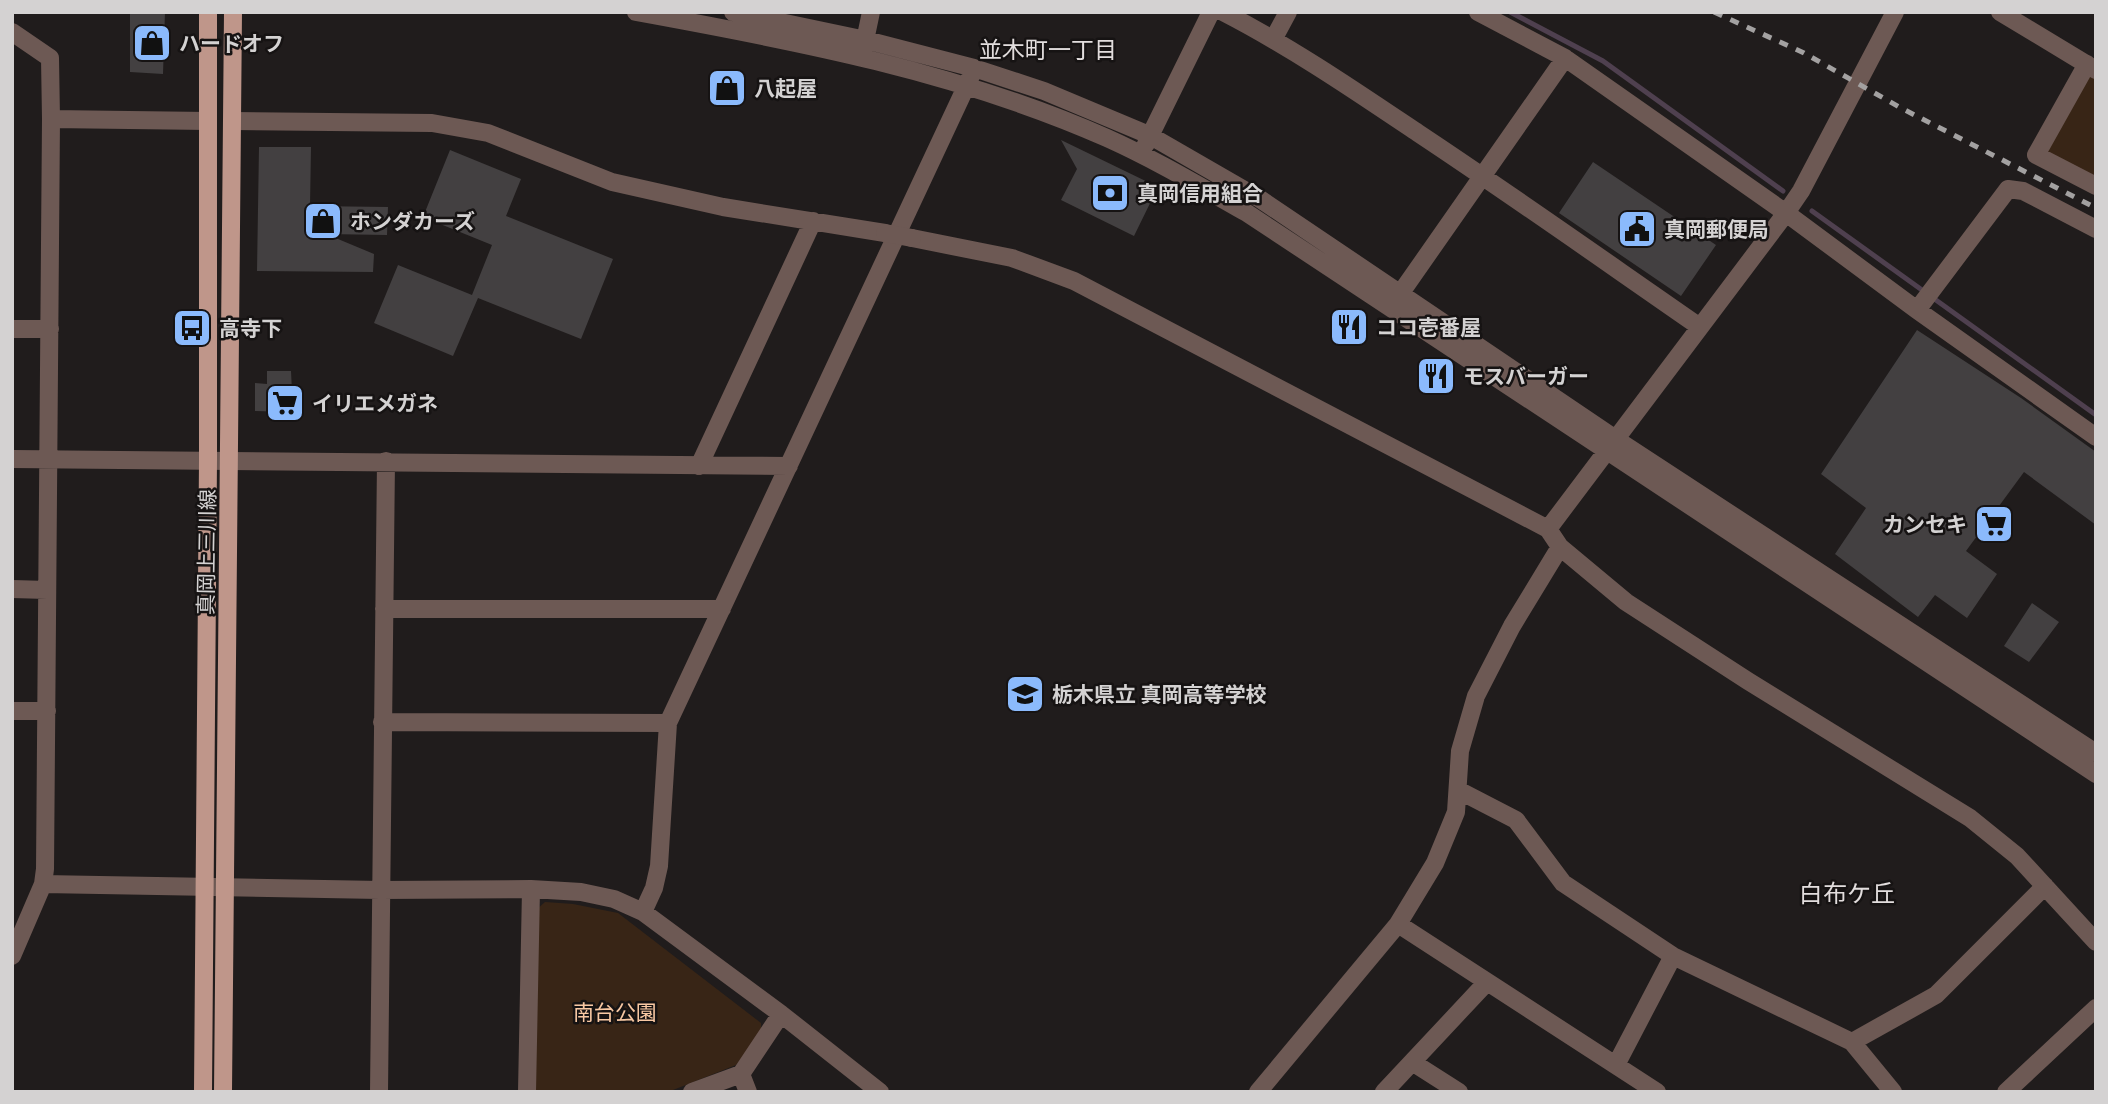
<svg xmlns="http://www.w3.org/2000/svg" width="2108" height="1104" font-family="'Titillium Web','Noto Sans JP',sans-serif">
<rect width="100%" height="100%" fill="#201c1c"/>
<path fill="#382516" d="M2087,64l9,6v116l-60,-31z
M545,902l28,2 45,9 143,110v11l-25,31 -68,27h-134l2,-182z"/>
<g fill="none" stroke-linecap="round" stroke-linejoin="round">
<path stroke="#4f404f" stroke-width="5" d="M1510,12l93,49 180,130
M1812,211l284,204"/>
</g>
<path fill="#434041" d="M130,12h35l-2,62 -33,-2z
M1061,140l97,47 -24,49 -73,-36 16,-31z
M259,147h52l-1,59 78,1 -1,28 -61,-1 48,20 -1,18 -116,-1z
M450,150l71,29 -15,37 107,43 -32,80 -103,-41 -25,58 -79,-33 24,-58 74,30 20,-50 -69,-28z
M1593,162l123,83 -35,51 -122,-83z
M1917,330l104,68 75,54v73l-72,-53 -58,79 31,23 -30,44 -32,-23 -17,22 -83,-63 31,-46 -45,-34z
M267,371h24l2,41 -38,-1v-28l12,1z
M2032,603l27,19 -30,40 -25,-16z"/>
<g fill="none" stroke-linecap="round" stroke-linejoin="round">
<path stroke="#6d5954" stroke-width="18" d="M636,12c160,29 322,60 471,126 49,22 94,49 140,75l849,561
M733,12l133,28 108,28 70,23 105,44 111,64 357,241 479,313
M1223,12c68,35 131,78 195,121 95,63 188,129 282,194
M1478,12l87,46 221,155 131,97 179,127
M2000,12l96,58
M12,32l38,26 1,61 -6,750 -2,15 -31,72
M1274,38l14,-26
M863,50l8,-38
M2087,64l-51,91 60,31
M51,119l157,2
M233,121l199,2 56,10 124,49 111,25 162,26
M1146,144l65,-132
M912,238l100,20 62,23 474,248 12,18 66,55 122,79 222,137 47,38 79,86
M1400,294l165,-236
M1917,310l91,-121 15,2 73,38
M12,329h38
M12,459l777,7
M699,466l114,-245
M1548,529l238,-316 15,-22 94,-179
M12,589l35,1
M384,609h338
M12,711h35
M382,722l286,1
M1458,790l58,30 47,63 110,73 179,86 41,50
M43,884l337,6 151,-1 50,3 33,7 29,13 138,102 99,78
M643,912l11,-24 5,-22 9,-143 303,-647
M1398,924l259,168
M1852,1042l84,-47 109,-109
M1412,1062l47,30
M1616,1065l57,-109
M741,1074l7,18
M379,1092l7,-631
M527,1092l4,-203
M692,1092l49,-18 40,-60
M1258,1092l140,-168 37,-61 21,-51 4,-61 16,-55 36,-70 48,-79
M1384,1092l103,-110
M2006,1092l90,-84"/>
<path stroke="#bf968a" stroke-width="18" d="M203,1092l5,-632v-448
M223,1092l10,-1080"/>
<path stroke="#a3a1a1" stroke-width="5" stroke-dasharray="9 9" stroke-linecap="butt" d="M1714,12l90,41 97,55 195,100"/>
<path stroke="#6d5954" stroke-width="18" d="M885,233l27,5"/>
</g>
<defs>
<symbol id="shop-square" viewBox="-11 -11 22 22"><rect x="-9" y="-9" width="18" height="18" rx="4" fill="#8bbafc" stroke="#161313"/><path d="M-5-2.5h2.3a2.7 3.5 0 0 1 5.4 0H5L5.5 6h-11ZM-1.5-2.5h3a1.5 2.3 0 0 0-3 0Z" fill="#111"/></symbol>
<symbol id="bank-square" viewBox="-11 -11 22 22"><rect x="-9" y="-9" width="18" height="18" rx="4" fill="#8bbafc" stroke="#161313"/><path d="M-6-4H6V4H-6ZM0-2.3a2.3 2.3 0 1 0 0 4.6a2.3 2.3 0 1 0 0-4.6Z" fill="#111"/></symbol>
<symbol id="civic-square" viewBox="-11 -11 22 22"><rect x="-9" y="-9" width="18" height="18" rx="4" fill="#8bbafc" stroke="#161313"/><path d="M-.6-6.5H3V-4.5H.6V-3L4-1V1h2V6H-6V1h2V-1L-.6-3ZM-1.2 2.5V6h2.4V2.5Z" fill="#111"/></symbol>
<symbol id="restaurant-square" viewBox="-11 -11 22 22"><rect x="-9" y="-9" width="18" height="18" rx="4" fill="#8bbafc" stroke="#161313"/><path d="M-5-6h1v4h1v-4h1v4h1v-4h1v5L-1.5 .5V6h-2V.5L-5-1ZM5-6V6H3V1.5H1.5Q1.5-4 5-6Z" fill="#111"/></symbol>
<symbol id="bus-square" viewBox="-11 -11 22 22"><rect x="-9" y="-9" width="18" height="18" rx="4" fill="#8bbafc" stroke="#161313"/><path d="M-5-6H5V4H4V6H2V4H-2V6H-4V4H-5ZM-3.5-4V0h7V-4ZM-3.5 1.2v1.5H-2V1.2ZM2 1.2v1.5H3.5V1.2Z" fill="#111"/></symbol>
<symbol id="supermarket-square" viewBox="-11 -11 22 22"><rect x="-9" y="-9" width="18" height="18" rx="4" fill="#8bbafc" stroke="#161313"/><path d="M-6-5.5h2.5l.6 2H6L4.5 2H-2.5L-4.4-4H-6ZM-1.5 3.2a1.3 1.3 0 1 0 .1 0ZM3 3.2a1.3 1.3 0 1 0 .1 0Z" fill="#111"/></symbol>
<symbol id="school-square" viewBox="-11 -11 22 22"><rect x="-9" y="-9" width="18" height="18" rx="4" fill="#8bbafc" stroke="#161313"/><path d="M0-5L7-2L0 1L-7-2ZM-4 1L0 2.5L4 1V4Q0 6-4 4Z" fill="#111"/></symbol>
</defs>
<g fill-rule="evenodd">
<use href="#shop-square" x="130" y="21" width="44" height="44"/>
<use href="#shop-square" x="705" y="66" width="44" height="44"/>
<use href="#bank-square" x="1088" y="171" width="44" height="44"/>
<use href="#shop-square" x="301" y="199" width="44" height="44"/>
<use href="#civic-square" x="1615" y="207" width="44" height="44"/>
<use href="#restaurant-square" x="1327" y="305" width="44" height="44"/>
<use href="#bus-square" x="170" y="306" width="44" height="44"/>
<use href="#restaurant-square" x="1414" y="354" width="44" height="44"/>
<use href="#supermarket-square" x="263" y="381" width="44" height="44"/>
<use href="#supermarket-square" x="1972" y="502" width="44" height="44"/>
<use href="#school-square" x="1003" y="672" width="44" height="44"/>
</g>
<g text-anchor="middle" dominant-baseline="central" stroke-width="5" stroke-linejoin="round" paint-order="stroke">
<g font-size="21" font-weight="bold" fill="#d4d2d2" stroke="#161313" text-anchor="start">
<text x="179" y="43">ハードオフ</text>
<text x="754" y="88">八起屋</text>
<text x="1137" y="193">真岡信用組合</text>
<text x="350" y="221">ホンダカーズ</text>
<text x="1664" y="229">真岡郵便局</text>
<text x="1376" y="327">ココ壱番屋</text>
<text x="219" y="328">高寺下</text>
<text x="1463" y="376">モスバーガー</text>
<text x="312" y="403">イリエメガネ</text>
<text x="1967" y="524" text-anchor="end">カンセキ</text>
<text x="1052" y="694">栃木県立 真岡高等学校</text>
</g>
<g font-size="21" fill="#d4d2d2" stroke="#161313">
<text transform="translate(206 552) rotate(-89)">真岡上三川線</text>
</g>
<g font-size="21" fill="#f8c8a3" stroke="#161313">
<text x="615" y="1012">南台公園</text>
</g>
<g font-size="23" fill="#e2dddd" stroke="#161313">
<text x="1048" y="49">並木町一丁目</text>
</g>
<g font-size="24" fill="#e2dddd" stroke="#161313">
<text x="1847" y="893">白布ケ丘</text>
</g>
</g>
<rect width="2108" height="1104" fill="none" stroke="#d4d2d2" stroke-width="28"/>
</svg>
